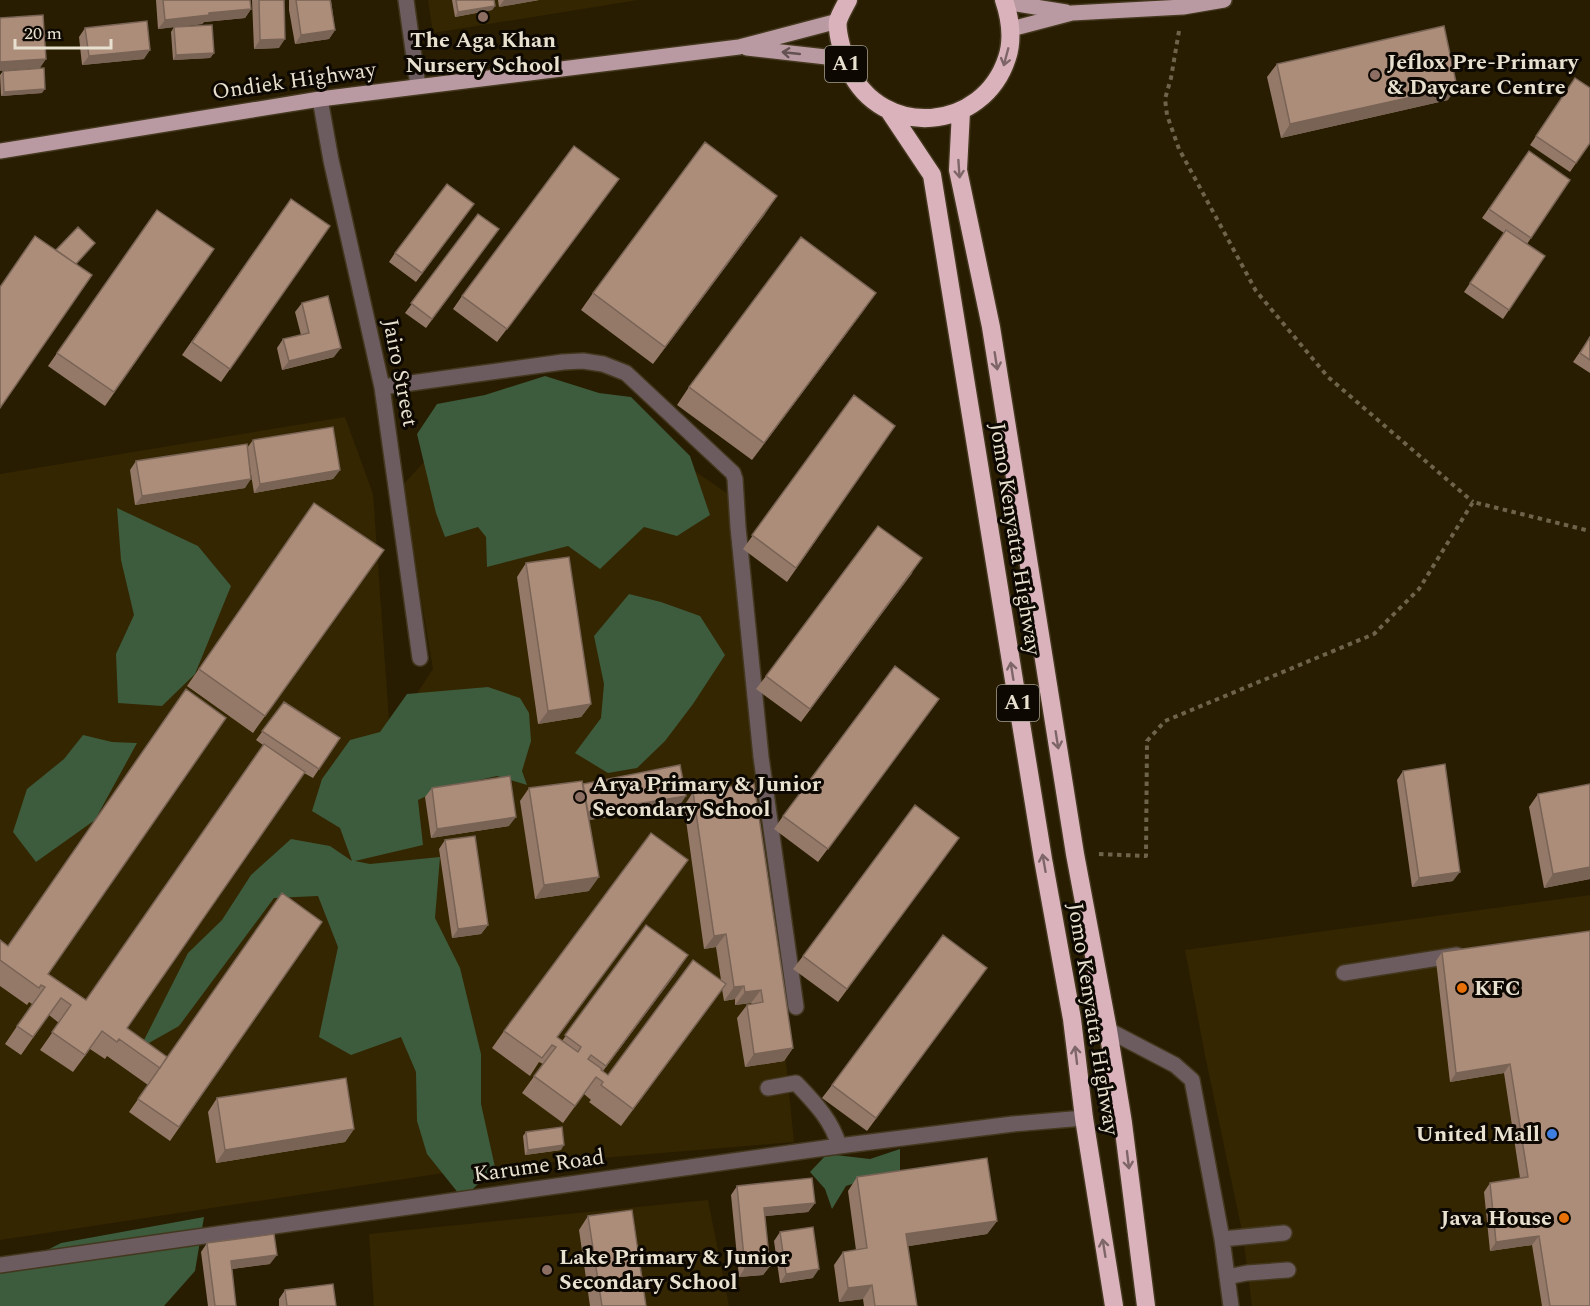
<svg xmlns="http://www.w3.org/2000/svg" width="1590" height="1306" font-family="Spectral,serif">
<rect width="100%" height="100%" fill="#281d01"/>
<path fill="#342600" d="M428,0h210l-205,33z
M474,407l183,38 71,49 66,648 -324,27 -470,71v-766l345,-57 28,77 17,240 43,-65 -31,-183z
M1590,895v411h-338l-9,-70 -38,-181 -20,-105z
M708,1200l21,106h-355l-5,-72z"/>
<path fill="#3d5b3d" d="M545,376l54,17 32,4 59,59 20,59 -33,21 -33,-9 -44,42 -32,-23 -81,21 -1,-30 -8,-10 -33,10 -9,-24 -19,-79 20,-30 48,-9z
M117,508l81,38 33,40 -36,88 -33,32 -44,-3 -2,-49 18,-39 -13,-55z
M629,594l32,8 39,14 25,39 -32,49 -28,37 -28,27 -29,5 -33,-20 26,-35 3,-34 -10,-48z
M488,687l32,11 9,15 2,28 -9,30 5,14 -30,-9 -53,12 -26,12 5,45 -68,16 15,3 70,-7 -5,61 25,50 21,86v50l14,63 -32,32 -36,-45 -10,-33 -1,-49 -15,-35 -50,18 -32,-18 19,-90 -20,-51 -44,2 -95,128 -39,22 48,-95 34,-33 29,-45 40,-36 39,7 22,15 -12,-33 -28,-17 10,-32 28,-39 30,-8 27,-38z
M83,735l29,7 25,1 -42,77 -59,42 -23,-30 14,-43 37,-30z
M900,1149v24l-39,8 -15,5 -14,23 -7,-20 -15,-17 17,-18 43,5z
M204,1217l-9,54 -31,35h-164v-32l61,-31z"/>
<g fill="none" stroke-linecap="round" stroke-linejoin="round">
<defs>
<path id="minor" d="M406,0l12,86
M320,99l11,61 51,227 38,271
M382,387l181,-25 20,-1 20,3 23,9 107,100 2,6 3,48 23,230 35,250
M1344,973l113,-18
M1108,1030l67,35 17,15 30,159 9,67
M768,1088l28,-5c18,19 36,37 43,63
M1222,1239l62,-6
M0,1265l839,-119 174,-22 71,-6
M1227,1277l20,-4 41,-3"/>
<path id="major" d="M1005,2l61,10
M1011,29l61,-16 111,-6 41,-7
M747,48l97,11
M0,151l320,-52 419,-52 99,-26"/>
<path id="highway" d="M848,0c-3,6 -8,14 -10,21 -2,9 6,39 11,48 33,71 134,63 158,-11 6,-18 3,-40 -3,-58
M961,111l-3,59 33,157 84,527 33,176 15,93 23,183
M890,112l42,63 111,684 29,160 12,99 30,188"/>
</defs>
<use href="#minor" stroke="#43381e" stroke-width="18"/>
<use href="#major" stroke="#43381e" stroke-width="18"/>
<use href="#highway" stroke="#43381e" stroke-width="21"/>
<path stroke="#6d644b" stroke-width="4" stroke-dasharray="4.5 4.5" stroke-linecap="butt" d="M1179,31l-8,47 -6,21 2,16 12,34 77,142 72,86 145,125
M1099,854l47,2 1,-115 18,-20 209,-87 45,-45 54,-87 117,29"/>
<use href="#minor" stroke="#6c5c60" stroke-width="15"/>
<use href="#major" stroke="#ba9aa2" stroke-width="15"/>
<use href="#highway" stroke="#dab2bc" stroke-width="18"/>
</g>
<path fill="#947969" d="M156,0h94l1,9 -6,9 -41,4 -2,2 -24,3 36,26 -4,5 -37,2 -2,-28 3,-5 -16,2z
M252,0h32l-5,48 -25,1z
M289,0h42l4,30 -6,9 -34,5 -6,-34z
M452,0h42l1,6 -3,4 -37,7z
M498,0h41l-40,7z
M85,28l59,31 -62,6 -3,-28z
M1277,64l171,36 -167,38 -14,-61z
M3,71l39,22 -41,3 -1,-21z
M1575,78l15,65 -20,29 -40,-27z
M1529,151l41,29 -43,64 18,12 -42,63 -39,-27 40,-59 -22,-15z
M619,179l-122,163 -44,-33 9,-13z
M291,199l39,27 -109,156 -39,-27z
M474,204l-58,78 -27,-20 6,-9z
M157,210l57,39 -109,157 -57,-40z
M478,214l21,15 -73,99 -21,-15z
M765,214l-112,150 -72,-54 12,-17z
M302,303l32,54 -52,13 -5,-22 6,-9 18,-4 -6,-23z
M864,310l-112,150 -75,-55 12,-18z
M1590,337v36l-17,-11z
M854,395l41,31 -108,156 -44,-33z
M253,440l87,30 -7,9 -79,14 -4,-25 -5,20 -110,17 -5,-35 6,-9 111,-13z
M314,503l70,47 -131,183 -66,-47z
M526,563l65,141 -10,13 -43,7 -21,-147z
M913,572l-112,150 -45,-33 10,-13z
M939,699l-121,163 -44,-33 9,-13z
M284,702l56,36 -27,40 -9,-5 -177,255 40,29 155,-135 -152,219 -41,-29 19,-27 -41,-29 -2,3 -15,-10 -17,23 -33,-22 19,-27 -10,-8 -28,40 -16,-11 27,-40 -3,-2 -2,3 -27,-19v-46l86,60 177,-255 -7,-5z
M1403,771l50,110 -41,6 -15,-107z
M583,784l97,21 -91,15v71l-54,8 -15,-98 9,-13z
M1590,784v95l-46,9 -15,-81 9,-13z
M432,788l77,38 -78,12 -6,-41z
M693,792l100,256 -9,13 -39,6 -8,-49 10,-13 5,-1 -1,-1 -16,2v-6l-11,2 -2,-12 -101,137 -32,-24 2,-2 -7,-6 -21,29 -41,-30 21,-29 -4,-2 -9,14 -38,-28 12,-17 171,-154 -118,161 5,3 84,-116 30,48 -73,98 5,4 113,-95 -5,-33 -12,2 -20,-143z
M445,840l43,85 -7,9 -29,4 -13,-89z
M949,851l-111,151 -45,-33 10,-13z
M1590,931v375h-48l-10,-61 -42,6 -6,-59 6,-9 30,-5 -16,-105 -54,9 -14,-121 6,-9z
M987,968l-120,163 -45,-33 10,-13z
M217,1098l137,31 -9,13 -129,21 -8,-51z
M526,1132l35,18 -36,5 -2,-19z
M857,1177l140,44 -10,13 -79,12 9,60h-53l-1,-7 -24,3 -5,-37 9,-13 13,-2 -8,-59z
M737,1186l78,17 -7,9 -43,4 5,50 -7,9 -24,2 -8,-82z
M588,1216l58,90h-56l-11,-76z
M780,1232l33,46 -33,5 -6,-42z
M207,1243l63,21 -38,5 4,37h-28l-7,-54z
M285,1290l51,16h-57v-7z"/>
<path fill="#786355" d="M504,0h35l-40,7z
M495,6l-3,4 -37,7 3,-5z
M251,9l-6,9 -41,4 -2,2 -44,5 7,-9 44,-7z
M335,30l-6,9 -34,5 6,-9z
M285,39l-6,9 -25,1 6,-9z
M150,50l-6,9 -62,6 7,-9z
M214,53l-4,5 -37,2 3,-5z
M46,59l-6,9 -40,3v-9z
M1457,87l-9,13 -167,38 9,-14z
M45,89l-3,4 -41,3 3,-4z
M619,179l-10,13 -112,150 10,-13z
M777,196l-12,18 -112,150 12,-17z
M876,293l-12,17 -112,150 12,-17z
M341,348l-7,9 -52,13 7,-9z
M340,470l-7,9 -79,14 6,-9z
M251,479l-6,9 -110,17 7,-9z
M591,704l-10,13 -43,7 10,-13z
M686,796l-6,9 -102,17 6,-9z
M516,817l-7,9 -78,12 6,-9z
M1590,867v12l-46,9 9,-14z
M1460,872l-7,9 -41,6 7,-9z
M599,877l-10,14 -54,8 9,-14z
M488,925l-7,9 -29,4 6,-9z
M726,934l-10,13 -12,2 10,-13z
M688,955l-12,18 -82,110 12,-17z
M726,984l-12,17 -93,125 12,-17z
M744,986l-9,13 -11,2 10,-14z
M761,990l-10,13 -16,2 10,-13z
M793,1048l-9,13 -39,6 9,-13z
M1510,1064l-6,9 -54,9 6,-9z
M354,1129l-9,13 -129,21 9,-13z
M564,1145l-3,5 -36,5 3,-5z
M815,1203l-7,9 -50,5 6,-9z
M997,1221l-10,13 -90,14 9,-14z
M1539,1236l-7,9 -42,6 6,-9z
M277,1255l-7,9 -46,6 7,-9z
M770,1266l-7,9 -24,2 6,-9z
M819,1269l-6,9 -33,5 6,-9z
M872,1285l-9,14 -24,3 9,-14z"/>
<path fill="#ac8d7a" stroke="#786355" stroke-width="1.5" d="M163,0h87l1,9 -42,4v2l-44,5z
M259,0h25l1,39 -25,1z
M296,0h34l5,30 -34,5z
M456,0h38l1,6 -37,6z
M43,15l3,44 -46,3v-44z
M147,21l3,29 -61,6 -4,-28z
M212,25l2,28 -38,2 -2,-28z
M1444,26l13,61 -167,37 -13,-60z
M44,68l1,21 -41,3 -1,-21z
M1575,78l15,10v55l-14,20 -40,-27z
M705,142l72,54 -112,151 -72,-54z
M574,146l45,33 -112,150 -45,-33z
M1529,151l41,29 -39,58 -42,-29z
M447,184l27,20 -52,69 -27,-20z
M291,199l39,27 -100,143 -38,-27z
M157,210l57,39 -100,143 -57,-39z
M478,214l21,15 -67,90 -21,-16z
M78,227l17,16 -19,21 -20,-14z
M1506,230l39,26 -36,54 -39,-27z
M35,236l57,39 -92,133v-121z
M801,237l75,56 -112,150 -75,-56z
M328,296l13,52 -52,13 -6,-22 26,-6 -7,-30z
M1590,337v23l-10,-7z
M854,395l41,31 -99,142 -44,-33z
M333,427l7,43 -80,14 -7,-44z
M247,444l4,35 -109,17 -6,-35z
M314,503l70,47 -119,166 -66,-47z
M878,526l44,32 -112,151 -44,-33z
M569,557l22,147 -43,7 -22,-148z
M895,666l44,33 -111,150 -45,-33z
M186,689l40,29 -178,256 38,26 178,-256 41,28 -178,256 40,29 -7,11 -41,-29 -2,3 -15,-11 -17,24 -33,-23 19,-27 -10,-7 -28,39 -16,-11 28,-39 -4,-2 -2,3 -39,-28v-20l8,6z
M284,702l56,36 -21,31 -57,-38z
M1445,764l15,108 -41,6 -16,-107z
M680,765l6,31 -98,16 -5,-28z
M510,776l6,41 -79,12 -5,-41z
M582,781l17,96 -55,8 -15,-97z
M754,783l39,265 -39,6 -7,-49 16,-3 -2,-12 -16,2 -1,-6 -10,1 -8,-53 -12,2 -21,-144z
M1590,784v83l-37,7 -15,-80z
M915,805l44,33 -112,151 -44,-33z
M651,833l37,27 -131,177 21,15 3,-5 -16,-12 81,-110 42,30 -82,111 -15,-11 -3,4 14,10 -1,1 7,5 85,-115 33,24 -93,125 -32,-24 2,-3 -7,-5 -21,29 -41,-30 22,-29 -4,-2 -10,13 -38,-27z
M475,836l13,89 -30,4 -13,-89z
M282,893l40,29 -143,205 -41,-28z
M1590,931v375h-40l-11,-70 -43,6 -6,-59 38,-6 -18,-113 -54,9 -14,-121z
M943,935l44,33 -111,150 -44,-33z
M346,1078l8,51 -129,21 -8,-52z
M562,1127l2,18 -36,5 -2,-18z
M987,1158l10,63 -91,13 11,72h-42l-3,-21 -24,3 -5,-36 24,-4 -10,-71z
M812,1178l3,25 -51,5 6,58 -25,2 -8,-82z
M632,1210l14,96h-44l-14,-90z
M813,1227l6,42 -33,5 -6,-42z
M274,1234l3,21 -46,6 5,45h-21l-8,-63z
M333,1284l3,22h-49l-2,-16z"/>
<defs><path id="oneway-shaft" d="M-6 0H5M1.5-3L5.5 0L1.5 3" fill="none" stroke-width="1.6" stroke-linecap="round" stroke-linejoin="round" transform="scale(1.5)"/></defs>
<use stroke="#645152" href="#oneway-shaft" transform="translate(791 53) rotate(-174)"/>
<g stroke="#7e6668">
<use href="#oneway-shaft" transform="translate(1006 57) rotate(105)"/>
<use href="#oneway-shaft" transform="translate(959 169) rotate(86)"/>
<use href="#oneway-shaft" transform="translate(996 361) rotate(81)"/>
<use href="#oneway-shaft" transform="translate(1012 671) rotate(-99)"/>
<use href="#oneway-shaft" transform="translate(1057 740) rotate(81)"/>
<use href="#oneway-shaft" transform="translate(1044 863) rotate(-100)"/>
<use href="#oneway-shaft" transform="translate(1076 1055) rotate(-97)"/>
<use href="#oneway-shaft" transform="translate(1128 1160) rotate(83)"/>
<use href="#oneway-shaft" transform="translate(1104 1248) rotate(-99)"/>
</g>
<g fill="#8d6e63" stroke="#0d0801" stroke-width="2">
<circle cx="483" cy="17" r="6"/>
<circle cx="1375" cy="75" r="6"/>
<circle cx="580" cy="797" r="6"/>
<circle cx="547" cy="1270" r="6"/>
</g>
<g fill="#e8710a" stroke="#0d0801" stroke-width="2">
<circle cx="1462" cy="988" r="6"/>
<circle cx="1564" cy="1218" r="6"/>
</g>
<circle fill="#3f7fe0" stroke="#0d0801" stroke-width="2" cx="1552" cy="1134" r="6"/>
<g text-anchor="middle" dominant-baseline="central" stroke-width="6" stroke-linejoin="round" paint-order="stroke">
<g fill="#0d0801" stroke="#a6a092" stroke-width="1.5">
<rect x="825" y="46" width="42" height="36" rx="4.5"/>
<rect x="997" y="685" width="42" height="36" rx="4.5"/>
</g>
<g font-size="21" font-weight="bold" fill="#e8e1d0">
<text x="846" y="64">A1</text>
<text x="1018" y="703">A1</text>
</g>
<g font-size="22" font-weight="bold" fill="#e8e1d0" stroke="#0d0801" text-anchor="start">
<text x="483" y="40" text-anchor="middle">The Aga Khan<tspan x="483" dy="25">Nursery School</tspan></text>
<text x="1387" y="62">Jeflox Pre-Primary<tspan x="1387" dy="25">&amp; Daycare Centre</tspan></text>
<text x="592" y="784">Arya Primary &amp; Junior<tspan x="592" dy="25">Secondary School</tspan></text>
<text x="1474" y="988">KFC</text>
<text x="1540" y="1134" text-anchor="end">United Mall</text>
<text x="1552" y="1218" text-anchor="end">Java House</text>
<text x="559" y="1257">Lake Primary &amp; Junior<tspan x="559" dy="25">Secondary School</tspan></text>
</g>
<g font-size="22" fill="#e8e1d0" stroke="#0d0801">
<text transform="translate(294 81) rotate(-8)">Ondiek Highway</text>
<text transform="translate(400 373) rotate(79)">Jairo Street</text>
<text transform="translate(1015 539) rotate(81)">Jomo Kenyatta Highway</text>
<text transform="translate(1093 1019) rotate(81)">Jomo Kenyatta Highway</text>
<text transform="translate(539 1166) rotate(-8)">Karume Road</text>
</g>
</g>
<path d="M15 39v9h96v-9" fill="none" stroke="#e8e1d0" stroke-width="3"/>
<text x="24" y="39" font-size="18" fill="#e8e1d0" stroke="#0d0801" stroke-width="4.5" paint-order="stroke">20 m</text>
</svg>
